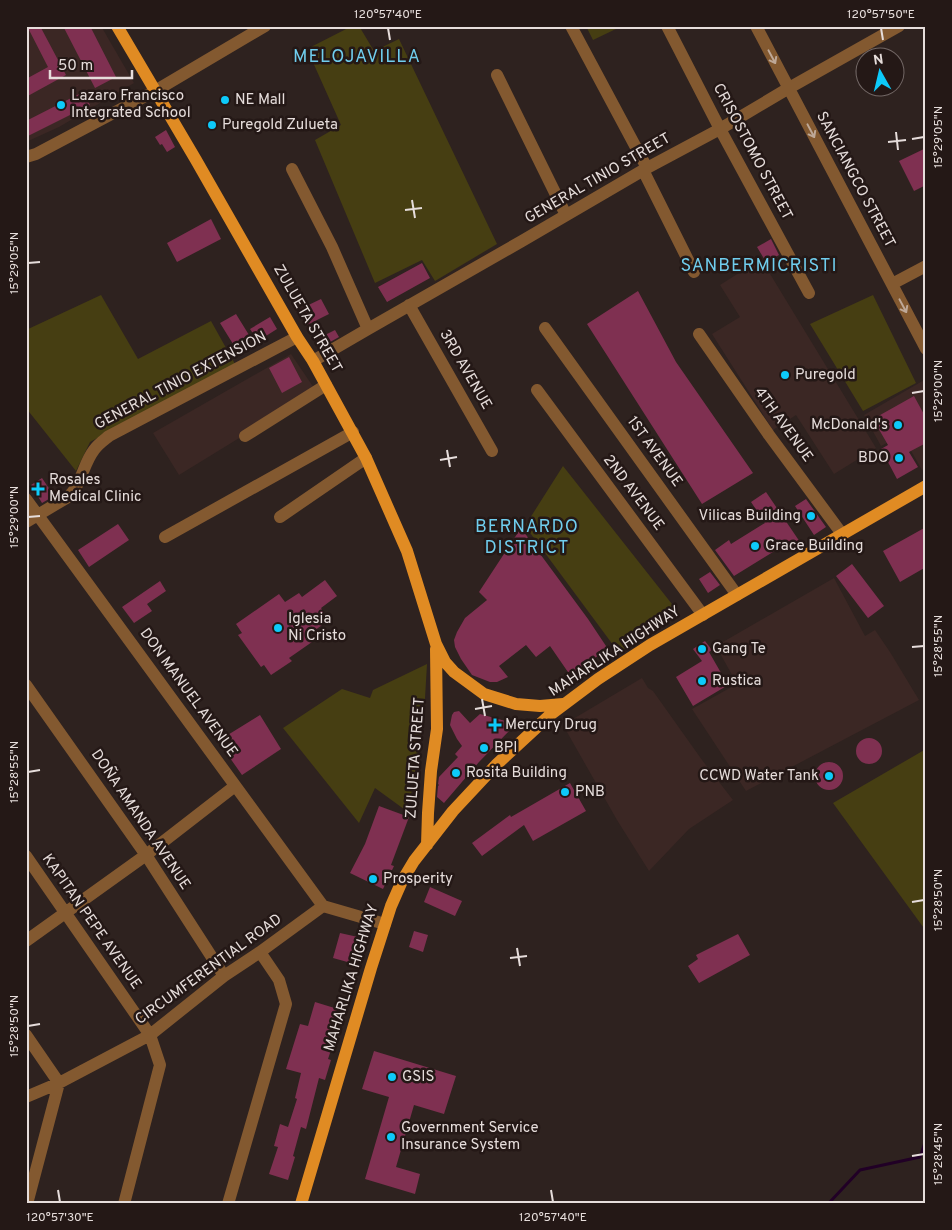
<svg xmlns="http://www.w3.org/2000/svg" width="952" height="1230" font-family="Overpass,sans-serif">
<rect width="100%" height="100%" fill="#2e221f"/>
<path fill="#3b2724" d="M26,26h75l33,57 -75,44 -33,15z
M761,259l115,189 -42,26 -38,-59 -23,15 -61,-96 28,-17 -20,-32z
M291,354l25,37 -137,84 -26,-42z
M926,379v89l-4,2 -20,-35 -21,11 -17,-31z
M834,578l31,58 10,-6 15,22 29,48 -173,91 -54,-82 45,-25 -21,-38z
M642,678l6,10 5,3 49,69 31,40 -44,29 -40,42 -32,-51 -54,-95z"/>
<path fill="#463e12" d="M352,26h7l15,25 25,-12 98,205 -62,37 -13,-21 -47,23 -60,-143 26,-15 -34,-76z
M586,26h32v2l-25,12z
M101,295l37,64 73,-38 24,43 -145,78 -14,29 -50,-63v-78z
M873,295l43,88 -53,28 -53,-87z
M563,466l116,147 -60,40 -94,-127z
M427,664l-3,51 -8,51 -8,46 -33,-24 -16,35 -76,-95 59,-39 28,9 3,-8z
M926,749v182l-93,-128z"/>
<g fill="none" stroke-linecap="round" stroke-linejoin="round">
<path stroke="#210026" stroke-width="3" d="M828,1204l32,-34 60,-13 6,-17"/>
</g>
<path fill="#7f3051" d="M27,26h13l26,49 -40,22v-18l22,-12z
M63,26h27l26,51 -21,11z
M83,92l7,13 -64,32v-16z
M166,130l9,17 -8,5 -5,-8 -2,1 -5,-8z
M926,148v37l-12,6 -15,-30z
M211,219l10,20 -44,23 -10,-19z
M771,239l8,16 -13,7 -9,-15z
M422,263l8,15 -43,24 -9,-15z
M638,291l38,71 77,111 -51,31 -115,-180z
M321,299l8,15 -22,11 -7,-16z
M236,314l13,21 -16,9 -13,-21z
M270,317l7,12 -19,12 -8,-12z
M335,330l4,7 -16,9 -4,-8z
M289,357l13,25 -20,11 -13,-25z
M914,396l12,22v25l-17,9 9,15 -21,12 -16,-30 7,-4 -15,-26z
M42,478l12,18 -12,7 -11,-18z
M766,492l34,50 -15,10 -4,-5 -47,29 -19,-26 14,-10 2,4 34,-21 -14,-21z
M806,499l20,28 -12,8 -19,-29z
M118,524l11,16 -40,27 -11,-17z
M926,527v40l-26,15 -17,-31z
M521,528l67,91 20,30 -38,26 -20,-29 -14,11 -10,-12 -27,21 9,11 -11,5h-7l-18,-7 -11,-16 -6,-12 -1,-7 3,-8 8,-14 22,-18 -8,-8z
M852,564l32,42 -16,12 -32,-42z
M710,572l10,13 -12,8 -9,-14z
M325,580l12,16 -16,12 8,12 -22,16 5,6 -23,16 3,3 -21,14 -7,-10 -3,2 -23,-32 4,-2 -6,-9 43,-30 6,8 14,-9 3,4z
M160,581l6,10 -19,13 5,7 -18,12 -12,-16z
M705,641l7,9 -3,2 19,33 -35,21 -17,-29 26,-16 -9,-12z
M459,711l11,12 10,-9 29,8 4,5 -34,35 -35,41 -7,-6 1,-11 1,-1 -1,-1 1,-7 19,-20 -3,-3 7,-8 -5,-7 -7,-14 2,-10 2,-3z
M260,715l21,34 -39,26 -24,-34z
M856 751a13 13 0 1 1 26 0a13 13 0 1 1-26 0Z
M815 776a14 14 0 1 1 28 0a14 14 0 1 1-28 0Z
M570,783l16,28 -53,30 -9,-16 -42,31 -10,-13 38,-28 1,2z
M379,806l30,11 -18,48 3,1 -11,23 -33,-16 15,-29z
M430,887l32,14 -7,15 -31,-14z
M414,931l14,4 -5,17 -14,-5z
M340,933l18,4 -7,26 -18,-5z
M738,934l12,21 -51,28 -11,-17 10,-7 -2,-4z
M315,1002l26,8 -7,24 2,1 -8,24 3,1 -6,20 -6,-2 -13,51 -5,-2 -8,29 2,1 -7,23 -19,-6 9,-27 -4,-1 6,-22 8,3 9,-28 -2,-1 6,-25 -15,-4 14,-45 8,2z
M374,1051l82,25 -12,38 -30,-9 -18,62 24,7 -5,20 -50,-15 24,-82 -27,-8z"/>
<g fill="none" stroke-linecap="round" stroke-linejoin="round">
<path stroke="#835930" stroke-width="12" d="M571,26l76,142
M667,26l53,103 89,164
M756,26l170,323
M497,75l69,140
M26,157l10,-3 119,-63 110,-65
M292,169l40,78 36,82
M643,170l51,102
M892,284l34,-18
M409,305l83,146
M545,328l192,267
M699,334l70,101 73,99
M313,361l55,-32 154,-88 125,-73 73,-39 69,-41 110,-62
M537,390l166,225
M245,436l81,-51
M26,499l297,407
M280,517l86,-59
M26,522l42,-25c14,-13 15,-33 26,-47 4,-6 10,-10 15,-14l188,-99
M165,537l188,-105
M26,685l120,170 78,121
M26,856l124,179 10,30 -36,139
M26,941l120,-86 89,-69
M26,1035l33,48 -32,121
M26,1097l33,-14 91,-48 74,-59 36,-24 63,-46 62,18
M228,1204l58,-200 -7,-24 -19,-28"/>
<path stroke="#e08b23" stroke-width="12" d="M117,26l79,134 101,177 16,24 53,97 41,93 29,93 9,18 9,10 30,22 32,10 24,2 23,-2
M427,845l1,-32 3,-42 6,-42 -1,-80
M301,1204l70,-236 20,-62 11,-25 12,-20 39,-50 43,-46 54,-50 48,-36 52,-34 276,-159"/>
</g>
<defs><path id="oneway-shaft" d="M-6 0H5M1.5-3L5.5 0L1.5 3" fill="none" stroke-width="1.6" stroke-linecap="round" stroke-linejoin="round" transform="scale(1.25)"/></defs>
<g stroke="#bea897">
<use href="#oneway-shaft" transform="translate(772 57) rotate(62)"/>
<use href="#oneway-shaft" transform="translate(811 131) rotate(62)"/>
<use href="#oneway-shaft" transform="translate(903 306) rotate(62)"/>
</g>
<path fill="none" stroke="#e6dddb" stroke-width="2" d="M388,28l2,12M881,28l2,12M896,132l2,18M912,139l12,-2M888,142l18,-2M412,200l3,18M405,210l17,-2M28,263l12,-1M912,393l12,-2M447,450l3,17M440,460l17,-3M28,517l12,-1M912,647l12,-1M482,699l3,17M475,709l17,-3M28,772l12,-2M912,902l12,-2M517,948l3,18M510,958l17,-2M28,1026l12,-2M912,1156l12,-2M58,1190l2,12M551,1190l2,12"/>
<g fill="#0dcafa" stroke="#241816" stroke-width="2">
<circle cx="225" cy="100" r="5"/>
<circle cx="61" cy="105" r="5"/>
<circle cx="212" cy="125" r="5"/>
<circle cx="785" cy="375" r="5"/>
<circle cx="898" cy="425" r="5"/>
<circle cx="899" cy="458" r="5"/>
<path d="M35.5 481.5h5v5h5v5h-5v5h-5v-5h-5v-5h5z"/>
<circle cx="811" cy="516" r="5"/>
<circle cx="755" cy="546" r="5"/>
<circle cx="278" cy="628" r="5"/>
<circle cx="702" cy="649" r="5"/>
<circle cx="702" cy="681" r="5"/>
<path d="M492.5 717.5h5v5h5v5h-5v5h-5v-5h-5v-5h5z"/>
<circle cx="484" cy="748" r="5"/>
<circle cx="456" cy="773" r="5"/>
<circle cx="829" cy="776" r="5"/>
<circle cx="565" cy="792" r="5"/>
<circle cx="373" cy="879" r="5"/>
<circle cx="392" cy="1077" r="5"/>
<circle cx="391" cy="1137" r="5"/>
</g>
<g text-anchor="middle" dominant-baseline="central" stroke-width="5" stroke-linejoin="round" paint-order="stroke">
<g font-size="15" fill="#e6dddb" stroke="#241816" text-anchor="start">
<text x="71" y="96">Lazaro Francisco<tspan x="71" dy="17">Integrated School</tspan></text>
<text x="235" y="100">NE Mall</text>
<text x="222" y="125">Puregold Zulueta</text>
<text x="795" y="375">Puregold</text>
<text x="888" y="425" text-anchor="end">McDonald's</text>
<text x="889" y="458" text-anchor="end">BDO</text>
<text x="49" y="480">Rosales<tspan x="49" dy="17">Medical Clinic</tspan></text>
<text x="801" y="516" text-anchor="end">Vilicas Building</text>
<text x="765" y="546">Grace Building</text>
<text x="288" y="619">Iglesia<tspan x="288" dy="17">Ni Cristo</tspan></text>
<text x="712" y="649">Gang Te</text>
<text x="712" y="681">Rustica</text>
<text x="505" y="725">Mercury Drug</text>
<text x="494" y="748">BPI</text>
<text x="466" y="773">Rosita Building</text>
<text x="819" y="776" text-anchor="end">CCWD Water Tank</text>
<text x="575" y="792">PNB</text>
<text x="383" y="879">Prosperity</text>
<text x="402" y="1077">GSIS</text>
<text x="401" y="1128">Government Service<tspan x="401" dy="17">Insurance System</tspan></text>
</g>
<g font-size="15" fill="#e6dddb" stroke="#241816">
<text transform="translate(752 152) rotate(62)">CRISOSTOMO STREET</text>
<text transform="translate(598 179) rotate(-30)">GENERAL TINIO STREET</text>
<text transform="translate(855 180) rotate(62)">SANCIANGCO STREET</text>
<text transform="translate(307 319) rotate(60)">ZULUETA STREET</text>
<text transform="translate(465 370) rotate(60)">3RD AVENUE</text>
<text transform="translate(181 381) rotate(-28)">GENERAL TINIO EXTENSION</text>
<text transform="translate(783 425) rotate(54)">4TH AVENUE</text>
<text transform="translate(654 452) rotate(54)">1ST AVENUE</text>
<text transform="translate(633 493) rotate(53)">2ND AVENUE</text>
<text transform="translate(615 652) rotate(-33)">MAHARLIKA HIGHWAY</text>
<text transform="translate(188 693) rotate(54)">DON MANUEL AVENUE</text>
<text transform="translate(416 758) rotate(-86)">ZULUETA STREET</text>
<text transform="translate(140 820) rotate(56)">DOÑA AMANDA AVENUE</text>
<text transform="translate(91 922) rotate(55)">KAPITAN PEPE AVENUE</text>
<text transform="translate(209 970) rotate(-36)">CIRCUMFERENTIAL ROAD</text>
<text transform="translate(352 978) rotate(-73)">MAHARLIKA HIGHWAY</text>
</g>
<g font-size="18" letter-spacing="1" fill="#70ceee" stroke="#241816">
<text x="357" y="57">MELOJAVILLA</text>
<text x="759" y="266">SANBERMICRISTI</text>
<text x="527" y="527">BERNARDO<tspan x="527" dy="21">DISTRICT</tspan></text>
</g>
</g>
<rect width="952" height="1230" fill="none" stroke="#241816" stroke-width="55"/>
<g transform="translate(880 72) rotate(352)"><circle r="24" fill="#241816" stroke="#726765"/>
<path d="M0-4L9 19L0 12L-9 19Z" fill="#0dcafa"/>
<text y="-8" font-size="14" font-weight="bold" text-anchor="middle" fill="#e6dddb">N</text>
</g>
<path d="M50 70v8h82v-8" fill="none" stroke="#e6dddb" stroke-width="2.5"/>
<text x="58" y="70" font-size="15" fill="#e6dddb" stroke="#241816" stroke-width="4" paint-order="stroke">50 m</text>
<rect x="28" y="28" width="896" height="1174" fill="none" stroke="#e6dddb" stroke-width="2"/>
<g font-size="12" text-anchor="middle" fill="#e6dddb">
<text x="388" y="18">120°57'40"E</text>
<text x="881" y="18">120°57'50"E</text>
<text transform="translate(938 137) rotate(-90)" y="4">15°29'05"N</text>
<text transform="translate(14 263) rotate(-90)" y="4">15°29'05"N</text>
<text transform="translate(938 391) rotate(-90)" y="4">15°29'00"N</text>
<text transform="translate(14 517) rotate(-90)" y="4">15°29'00"N</text>
<text transform="translate(938 646) rotate(-90)" y="4">15°28'55"N</text>
<text transform="translate(14 772) rotate(-90)" y="4">15°28'55"N</text>
<text transform="translate(938 900) rotate(-90)" y="4">15°28'50"N</text>
<text transform="translate(14 1026) rotate(-90)" y="4">15°28'50"N</text>
<text transform="translate(938 1154) rotate(-90)" y="4">15°28'45"N</text>
<text x="60" y="1221">120°57'30"E</text>
<text x="553" y="1221">120°57'40"E</text>
</g>
</svg>
